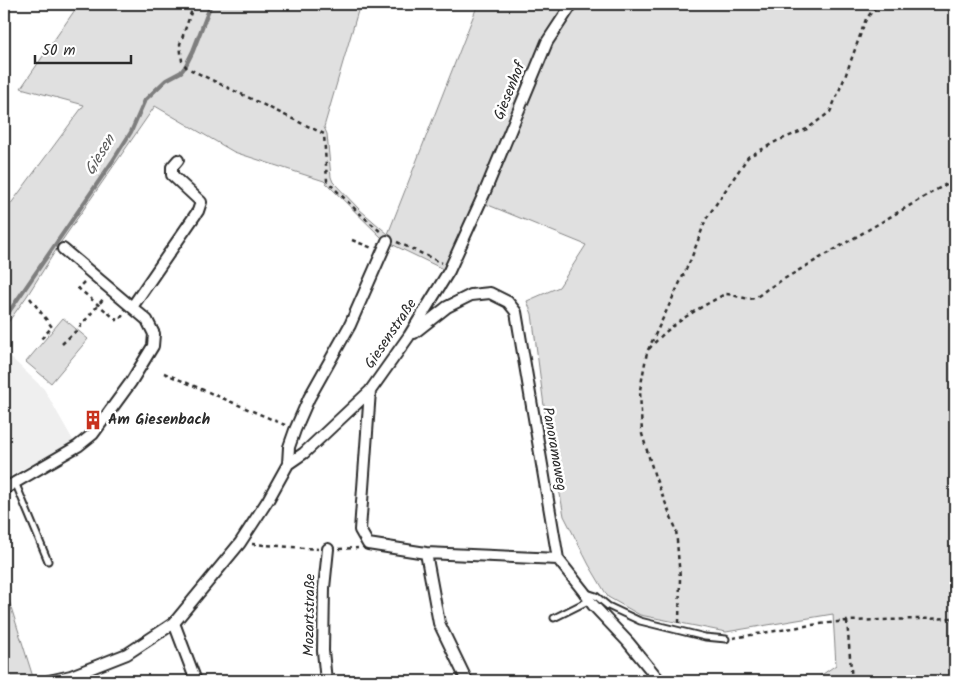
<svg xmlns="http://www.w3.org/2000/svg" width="959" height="685" font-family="Kalam,sans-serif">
<rect width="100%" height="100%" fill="#fff"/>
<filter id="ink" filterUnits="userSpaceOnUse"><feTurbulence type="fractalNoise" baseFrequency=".02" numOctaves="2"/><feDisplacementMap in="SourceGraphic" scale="10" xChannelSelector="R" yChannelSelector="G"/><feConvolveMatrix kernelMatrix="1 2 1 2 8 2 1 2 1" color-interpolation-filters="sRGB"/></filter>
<g filter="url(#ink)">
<path fill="#efefef" d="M4,351l40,38 30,53 -70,37z"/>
<path fill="#e0e0e0" stroke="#868686" d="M79,4h281l-36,123 3,7 4,43 2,5 26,27 29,25 90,-230h477v677h-142l23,-16 -3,-51 -107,18 -86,-17 -32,-18 -19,-32 -25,-49 -20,-110 -12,-92 -5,-13 32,-14 27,-42 -110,-45 -31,70 -60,-29 -61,-60 -90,-29 -79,-46 -94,136 -34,54 -23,32v-115l80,-108 -63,-17z
M63,318l25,21 -37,44 -25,-21z
M4,585l29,92 -19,4h-10z"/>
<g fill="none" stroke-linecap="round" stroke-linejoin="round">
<path stroke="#7e7e7e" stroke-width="4" d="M4,319l108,-157 19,-30 14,-32 21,-20 15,-8 4,-5 8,-16 18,-47"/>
<defs>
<path id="service" d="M15,482l33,79
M587,593l9,3 12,10 32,15 65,16 21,2
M554,618l36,-18"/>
<path id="minor" d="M132,307l66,-96 3,-9 -29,-27v-8l6,-7
M414,333l33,-26 24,-12 19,-2 18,9 8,10 42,247 26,33 9,13 35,37 31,38
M370,391l-10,139 8,14 58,9 132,6
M288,464l16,-11 66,-62 39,-55 40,-65 35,-77 63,-152 25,-38
M4,489l74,-43 15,-12 38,-52 22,-36 1,-12 -7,-14 -84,-71
M426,553l13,70 28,58
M174,623l22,58
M49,681l22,-5 56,-22 47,-31 66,-80 28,-43 20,-36 1,-17 6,-17 14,-32 41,-73 37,-84
M326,681l-3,-30 1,-63 4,-39"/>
</defs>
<use href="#service" stroke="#2b2b2b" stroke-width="9"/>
<use href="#minor" stroke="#2b2b2b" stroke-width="14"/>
<path stroke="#2b2b2b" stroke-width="2.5" stroke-dasharray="4 4" stroke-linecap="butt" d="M194,4l-14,40 2,17 5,7 137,66 3,47 30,30 25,22
M352,240l20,8
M397,242l45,21
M84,282l-6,6 40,33 5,-6
M30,298l22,29 -11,12
M62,344l17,-16 25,-30
M649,349c22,-26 47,-39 76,-55 9,0 23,7 29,4 6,-2 12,-9 18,-12l183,-107
M164,373l121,52
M252,544l66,5
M339,549l19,-1
M847,621l5,60
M679,623l1,-45 -4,-49 -21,-52 -13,-43 -2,-44 7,-38 44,-93 15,-40 42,-62 29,-16 30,-12 23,-17 15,-35 21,-58 12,-15
M733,638l78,-13 36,-4 108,-3
M4,639l3,42"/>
<use href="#service" stroke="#fff" stroke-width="5"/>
<use href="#minor" stroke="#fff" stroke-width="10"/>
</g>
</g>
<defs>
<symbol id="building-bare" viewBox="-9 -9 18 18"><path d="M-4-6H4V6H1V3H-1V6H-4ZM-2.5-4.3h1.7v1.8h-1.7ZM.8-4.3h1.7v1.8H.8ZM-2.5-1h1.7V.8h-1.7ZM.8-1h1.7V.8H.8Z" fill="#c8321e" stroke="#fff" stroke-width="2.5" paint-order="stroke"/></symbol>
</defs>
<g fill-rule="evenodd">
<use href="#building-bare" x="79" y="406" width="28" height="28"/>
</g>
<g text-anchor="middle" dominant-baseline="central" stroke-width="5" stroke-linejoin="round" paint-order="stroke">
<g font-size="15" fill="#2b2b2b" stroke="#fff">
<text transform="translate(510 91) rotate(-68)">Giesenhof</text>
<text transform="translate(391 334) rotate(-56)">Giesenstraße</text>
<text transform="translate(554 449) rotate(80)">Panoramaweg</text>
<text transform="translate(310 615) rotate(-89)">Mozartstraße</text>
</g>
<g font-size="15" font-weight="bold" fill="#2b2b2b" stroke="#fff" text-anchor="start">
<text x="108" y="420">Am Giesenbach</text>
</g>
<g font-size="16" font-style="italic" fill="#5c5c5c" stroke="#fff">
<text transform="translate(100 155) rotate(-59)">Giesen</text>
</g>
</g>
<rect width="959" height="685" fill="none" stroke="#fff" stroke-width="20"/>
<rect x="10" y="10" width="939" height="665" fill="none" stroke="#2b2b2b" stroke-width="2" filter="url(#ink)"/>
<path d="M35 55v8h96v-8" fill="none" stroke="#2b2b2b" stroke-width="2.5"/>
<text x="42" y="55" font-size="15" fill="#2b2b2b" stroke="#ffffff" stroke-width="4" paint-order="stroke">50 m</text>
</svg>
